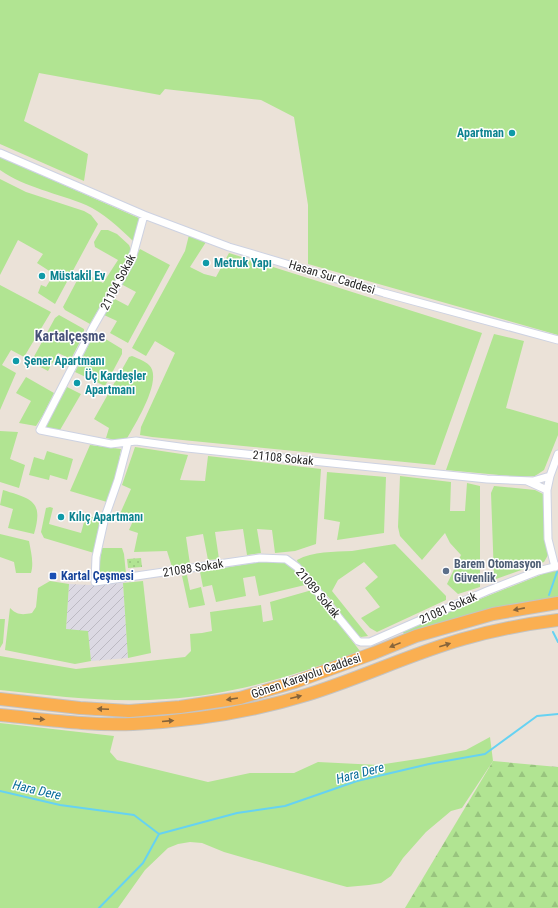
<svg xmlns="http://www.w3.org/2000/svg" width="558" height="908" font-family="'Roboto Condensed',sans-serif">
<defs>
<pattern id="industrial-furrows" width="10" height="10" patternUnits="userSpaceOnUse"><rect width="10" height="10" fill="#dcd9e3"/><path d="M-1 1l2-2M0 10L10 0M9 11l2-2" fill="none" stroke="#bdbac3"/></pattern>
<pattern id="forest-firs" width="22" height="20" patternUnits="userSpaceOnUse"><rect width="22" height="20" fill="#b1e492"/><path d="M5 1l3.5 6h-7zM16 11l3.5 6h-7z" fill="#98c47e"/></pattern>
<pattern id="park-dots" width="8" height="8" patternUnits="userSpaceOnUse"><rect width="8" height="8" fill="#b1e492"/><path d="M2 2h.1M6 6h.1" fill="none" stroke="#98c47e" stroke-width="1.8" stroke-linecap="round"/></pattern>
</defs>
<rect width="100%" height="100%" fill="#ebe2d8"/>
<path fill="url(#industrial-furrows)" d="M123,583l5,75 -37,3 -3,-29 -22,-2 3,-46 23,1z"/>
<path fill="#b1e492" d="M0,0h558v335l-250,-71v-59l-14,-88 -33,-17 -96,-11 -5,6 -121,-22 -15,48 64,33 -4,27 -84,-37z
M0,157l141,62 -8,22c-13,-13 -31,-29 -47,-36 -29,-12 -60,-17 -86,-35z
M0,179l26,13 58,19 7,4 7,9 -43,80 -17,-11 3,-8 5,2 8,-13 -17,-11 6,-9 -25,-14 -18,35z
M101,230h7l9,4 12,11 2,5 -4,10 -37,64 -25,-14 -2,-3 19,-36 21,12 15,-23 -23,-13 -1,-5z
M189,235l17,7 -16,25 14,7 12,3 13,-24 253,80 -47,132 -283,-28 -12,-2 1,-8 34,-74 -20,-12 -9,15 -14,-8 53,-97z
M140,249l30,16 -42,78 -18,-10 7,-12 -13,-6 9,-17 15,8 8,-14 -15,-8z
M0,285l51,27 -27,45 -13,-7 -9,15 14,8 -16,37z
M59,315l25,14v5l-13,25 -13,-6 -10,18 -17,-9 24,-44z
M94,334l5,1 23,14v5l-17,32 -30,-14z
M494,334l30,7 -18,67 52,15v12l-14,35 -9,6 -14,1 -75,-7z
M132,356c5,2 13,5 17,9 15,14 -15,61 -23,75h-10l-10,-2 3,-10 -15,-9 35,-62z
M26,377l28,16 -11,22 -7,11 -17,-3 12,-22 -15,-8z
M67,387l14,7 -21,36 -16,-3z
M0,431l18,1 -8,27 15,6 -6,23 -19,-6z
M90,445l31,4 -4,23 -10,30 -37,-11z
M135,447l53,8 -8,25 25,1 3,-25 113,13 -5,75 -21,7 -20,2 -3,-23 -15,-1 4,24 -14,2 -4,-26 -28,3 4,27 -11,1 -5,-26 -17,3 4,27 -18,3 -5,-16 -33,1 4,-19 -9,-3 4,-9 -14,-5 12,-27 -9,-4z
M47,451l26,8 -6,21 -17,-5 -1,5 -20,-5 5,-18 10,3z
M327,472l59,5 -2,56 -47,7 3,-18 -16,-3z
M400,476l51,6 -1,29h15l2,-28 13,3v101l-22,7 -11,-10 14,-29 -11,-12 -5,-10 -23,27 -22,-24 -2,-9z
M494,486l41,4 8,4 5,61 -4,7 -48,17 -2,-2 -3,-84z
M3,490c28,9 41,10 31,44l-26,-6 5,-19 -13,-4z
M50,507l3,1 -4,16 32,9 5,-18 16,5 -8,33 -50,-15 -3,-6 5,-24z
M0,534l29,7c2,11 5,22 2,32h-15l-2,-11 -14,-5z
M395,544l51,52v4l-69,32 -7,-4 -9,-10 19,-11 -15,-19 13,-11 -14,-15 -26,18 -6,11 36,45 -7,1 -4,-2 -26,-35 -33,-36 -1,-4c16,-9 37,-8 55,-9 14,-2 28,-5 43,-7z
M102,548h20l2,6 2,20 -23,3 -5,-3z
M270,560c19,1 24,8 36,21l-1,4 -46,11 -4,-20 -12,2 3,18 -30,6 -4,-17 -9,2 -3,-15z
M553,570h5v27l-64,11 -90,26 -2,-3 78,-32z
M187,575l3,15 11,-3 4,18 -16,3 -7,-32z
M50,581l19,3 -3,45 22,2 3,30 -16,3 -70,-14 5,-42c7,7 12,7 22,5l4,-6 2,-19z
M143,581l8,72 -23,5 -5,-75z
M312,590l48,61c-63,24 -127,44 -194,48 -56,4 -111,-3 -166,-9v-34l76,13 109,-12 6,-6 -1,-17 12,-1 10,-2 -2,-19 51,-7 2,17 10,-2 -3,-18z
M0,619h5l-2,24 -3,5z
M0,723l114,13 -4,16 7,8 91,22 42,-9h44l24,-11 60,3 46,-7 42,-8 24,-13 3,24 -31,47 -11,3 -25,21 -23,26 -12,18 -10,7 -12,2 -22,2 -11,-3 -112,-32 -22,-9 -12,-1 -12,2 -10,4 -23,22 -27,38h-118z"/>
<path fill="url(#forest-firs)" d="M493,761l65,6v141h-153z"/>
<path fill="url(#park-dots)" d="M141,558l1,9 -14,1 -1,-9z"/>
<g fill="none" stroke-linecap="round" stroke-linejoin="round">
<path stroke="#66d2f2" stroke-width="2" d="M549,595l8,-23
M553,632l5,10
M0,791l60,14 74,10 25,19
M99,908l44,-45 16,-29 78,-21 48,-7 72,-25 72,-17 56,-10 52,-38 21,-2"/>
<defs>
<path id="minor" d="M0,153l144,62 85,32 155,46 174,47
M144,215l-12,44 -40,70 -52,101 71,14 25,-3 7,1 44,6 300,31 46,2 17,-5
M128,442l-10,38 -13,37 -9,40 -1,25 165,-24 26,1 11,8 61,74 3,1h9l117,-51 51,-20 20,-5
M527,481l20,9
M555,567l-7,-28 -1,-49 3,-14 8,-22"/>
<path id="trunk" d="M0,699l80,9 49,3 51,-4 60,-9 55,-16 79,-29 42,-17 77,-22 65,-11
M0,715c43,4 90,11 133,9 58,-3 118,-12 173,-29 53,-16 104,-41 157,-56 31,-9 63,-15 95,-19"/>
</defs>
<use href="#minor" stroke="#cdd2e2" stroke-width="9"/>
<use href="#trunk" stroke="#c3c3c3" stroke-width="14"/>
<use href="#minor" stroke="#fff" stroke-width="7"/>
<use href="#trunk" stroke="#faaf51" stroke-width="12"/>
</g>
<defs><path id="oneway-solid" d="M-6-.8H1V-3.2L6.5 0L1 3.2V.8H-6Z"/></defs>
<g fill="#86643a">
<use href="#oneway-solid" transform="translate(519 609) rotate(169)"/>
<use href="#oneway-solid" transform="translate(395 645) rotate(158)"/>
<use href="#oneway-solid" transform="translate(445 645) rotate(-18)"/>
<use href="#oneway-solid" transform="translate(296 697) rotate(-14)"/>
<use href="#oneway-solid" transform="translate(232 699) rotate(171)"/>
<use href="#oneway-solid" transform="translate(103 709) rotate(-177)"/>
<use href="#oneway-solid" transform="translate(39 719) rotate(5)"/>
<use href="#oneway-solid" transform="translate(168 721) rotate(-5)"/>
</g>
<g fill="#0f9aa8" stroke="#fff" stroke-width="1.5">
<circle cx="512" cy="133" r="4"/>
<circle cx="206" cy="263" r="4"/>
<circle cx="42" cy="276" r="4"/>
<circle cx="16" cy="361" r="4"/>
<circle cx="77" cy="383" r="4"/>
<circle cx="61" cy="517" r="4"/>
</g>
<circle fill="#5c6f8a" stroke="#fff" stroke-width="1.5" cx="446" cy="571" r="4"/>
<rect fill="#1a4fb4" stroke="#fff" stroke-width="1.5" x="49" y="572" width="8" height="8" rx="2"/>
<g text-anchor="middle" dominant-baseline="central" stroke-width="3" stroke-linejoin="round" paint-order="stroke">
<g font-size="12" font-weight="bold" fill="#0d838f" stroke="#fff" text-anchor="start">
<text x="504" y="133" text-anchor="end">Apartman</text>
<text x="214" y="263">Metruk Yapı</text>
<text x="50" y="276">Müstakil Ev</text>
<text x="24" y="361">Şener Apartmanı</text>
<text x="85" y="376">Üç Kardeşler<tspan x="85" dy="14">Apartmanı</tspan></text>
<text x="69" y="517">Kılıç Apartmanı</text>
</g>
<g font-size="12" fill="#272727" stroke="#fff">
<text transform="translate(332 277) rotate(17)">Hasan Sur Caddesi</text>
<text transform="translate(118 282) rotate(-62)">21104 Sokak</text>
<text transform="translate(283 458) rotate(6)">21108 Sokak</text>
<text transform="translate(193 568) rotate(-9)">21088 Sokak</text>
<text transform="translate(318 593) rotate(50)">21089 Sokak</text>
<text transform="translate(448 608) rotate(-24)">21081 Sokak</text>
<text transform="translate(306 676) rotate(-19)">Gönen Karayolu Caddesi</text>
</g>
<g font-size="12" font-weight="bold" fill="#4e5e75" stroke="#fff" text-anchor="start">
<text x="454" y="564">Barem Otomasyon<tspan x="454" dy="14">Güvenlik</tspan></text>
</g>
<g font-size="12" font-weight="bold" fill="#164399" stroke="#fff" text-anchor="start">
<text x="61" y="576">Kartal Çeşmesi</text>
</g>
<g font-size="13" font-style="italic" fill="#096d9a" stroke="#fff">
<text transform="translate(360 773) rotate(-15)">Hara Dere</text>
<text transform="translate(37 790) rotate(13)">Hara Dere</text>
</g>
<g font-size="14" font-weight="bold" fill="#475279" stroke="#fff">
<text x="70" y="336">Kartalçeşme</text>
</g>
</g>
</svg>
